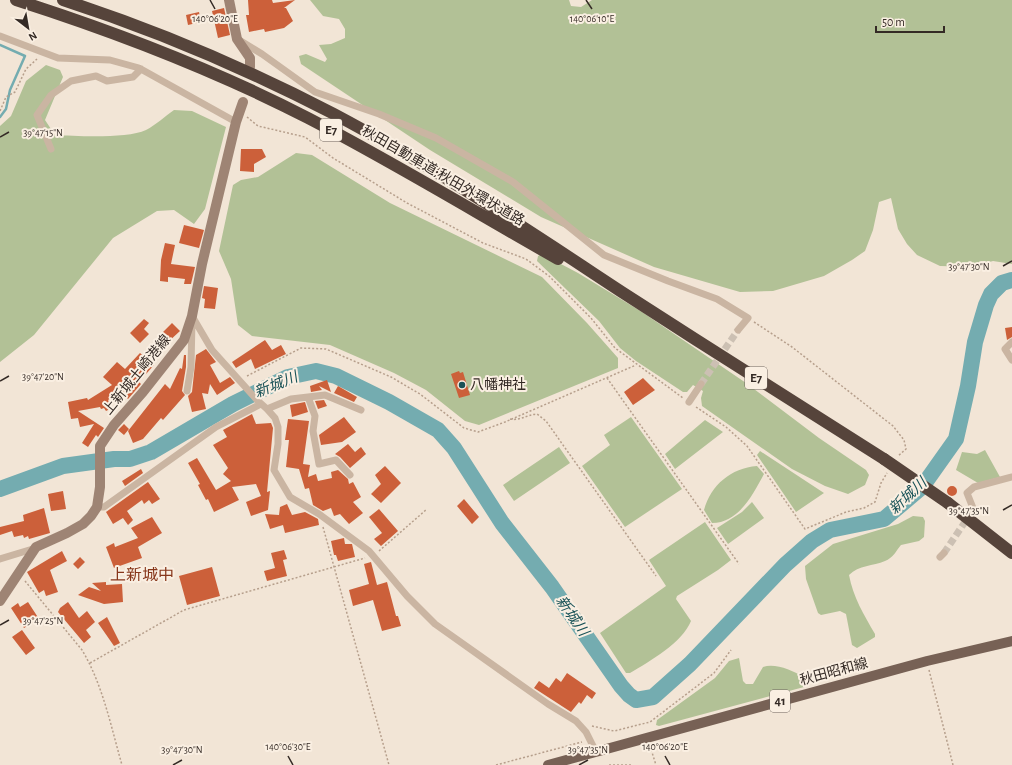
<svg xmlns="http://www.w3.org/2000/svg" width="1012" height="765" font-family="'Alegreya Sans','Noto Sans JP',sans-serif">
<rect width="100%" height="100%" fill="#f2e5d6"/>
<path fill="#b2c196" d="M310,0h259l2,6 10,1 11,-7h420v264l-19,-3 -21,6 -32,-1 -23,-11 -10,-11 -9,-15 -7,-31 -12,4 -6,28 -8,21 -13,9 -28,16 -51,15 -33,1 -86,-25 -113,-50 -111,-67 -129,-86 -2,-8 7,-2 19,8 2,-3 -8,-14 12,-1 14,-6v-9l-6,-10 -16,-3z
M46,65l14,5 3,7 -18,43 10,15c21,1 72,4 91,-5 10,-5 19,-14 28,-20l18,1 34,16 -21,82 -11,15 -20,-14 -17,1 -44,27 -79,97 -34,27v-236l11,-10 15,-35z
M296,153l16,2 78,48 152,74 45,46 31,35v10l-139,57 -14,-4 -39,-31 -32,-17 -64,-28 -78,-9 -14,-11 -7,-46 -12,-28 14,-66 8,-5 17,-3z
M542,254l36,19 64,39 104,71 73,55 47,32 3,5 -4,10 -17,9 -23,-8 -33,-17 -90,-63 -1,-8 2,-7 -10,-6 -6,7h-4l-47,-31 -16,-13 -21,-27 -62,-60 1,-5z
M631,417l51,72 -57,38 -43,-61 28,-21 -6,-10z
M705,420l18,12 -48,37 -10,-15z
M559,447l11,16 -56,38 -11,-16z
M985,450l15,27 -22,6 -22,-13 6,-18 15,2z
M760,451l64,42 -28,19 -39,-57z
M757,466l7,8c-11,20 -25,49 -52,49l-8,-13c7,-25 27,-42 53,-44z
M752,502l12,16 -36,26 -11,-16 25,-16z
M913,516l10,1 2,4 -1,16 -5,4 -18,4c-5,6 -8,13 -16,16 -12,5 -26,4 -36,14 4,22 15,40 26,59v3l-18,11 -5,-3 -6,-31 -6,-3 -19,4 -3,-2 -12,-34 -1,-13 28,-22 65,-20z
M705,522l26,38 -13,10 -41,26 -1,3 15,22c-9,22 -41,40 -61,52h-4l-26,-40 66,-47 -17,-26z
M739,658l4,23 3,3h7l10,-17c12,-4 29,3 40,10l1,10 -145,39 -3,-1 1,-5 58,-42 14,-17z"/>
<g fill="none" stroke-linecap="round" stroke-linejoin="round">
<path stroke="#74acb0" stroke-width="2.5" d="M0,45l25,11 -15,34 -4,19 -6,8"/>
<path stroke="#74acb0" stroke-width="16" d="M0,489l63,-23 51,-7h16l21,-7 82,-48 55,-27 28,-6 20,5 53,26 49,28 16,18 48,75 50,64 69,99 8,9 7,5 17,-3 37,-33 95,-99 27,-24 18,-11 54,-11 38,-32 34,-48 12,-53 7,-44 11,-37 5,-11 11,-11 10,-3"/>
</g>
<path fill="#cc603a" d="M248,0h24l1,3 22,-3 -11,8h2l7,13 -9,7 -19,4 -1,-3 -15,3 -3,-17h3z
M224,8l6,27 -12,3 -6,-27z
M199,12l2,10 -13,3 -2,-10z
M241,149h21l4,8 -12,7v8l-14,-1z
M184,225l20,5 -5,18 -20,-5z
M165,243l10,2 -4,19 24,3 -4,17h-7l1,-5 -17,-2v5l-8,-1 1,-21z
M204,286l14,2 -3,21 -11,-1 1,-9 -3,-1z
M144,319l5,4 -5,6 5,5 -9,9 -10,-10z
M172,323l8,8 -13,12 -7,-8z
M1012,327v10l-5,3 -2,-12z
M265,340l7,10 9,-5 5,9 -31,15 -4,-10 -15,9 -4,-6z
M206,349l10,13 -6,3 10,18 10,-6 5,6 -18,12 -7,-11 -2,10 -6,-1 4,16 -14,3 -4,-16 4,-4 4,-37z
M140,353l14,12 -15,17 2,2 -13,15 -7,-7 -13,8 4,8 -6,3 -2,-3 -3,1 -1,-2 -22,4 26,17 -6,9 -2,-2 -8,12 -6,-4 12,-19 -14,3 -2,-9 -7,1 -3,-17 19,-4 1,2 24,-15 -9,-8 14,-15 8,7z
M184,355h2v12l-4,24 3,4 -22,25 -2,-2 -18,21 -10,4 -5,-12 37,-47 5,5 10,-21 2,1z
M459,371l1,2 3,-1 7,23 -11,3 -8,-24z
M643,378l12,12 -22,15 -9,-13z
M327,380l4,12 -12,-6 3,4 -11,2 -1,-6z
M338,386l19,11 -3,5 -20,-9z
M324,400l3,6 -9,3 -3,-8z
M305,402l3,10 -16,5 -2,-12z
M252,414l4,10 15,-1 2,5 -6,64 3,-1 -2,19 -17,6 -5,-14 15,-6 -5,-12 -24,3 7,13 -25,12 -6,-13 -2,1 -8,-15 2,-1 -12,-21 9,-5 19,32 15,-9 -8,-7 5,-6 -15,-23 14,-8 -4,-7z
M344,417l12,15 -14,10 -21,3 -2,-10z
M288,419l21,2 -6,43 7,1 -2,12 8,-3 2,7 14,-3 -1,-6 7,-2 10,9 1,5 4,-2 8,15 -8,5 10,11 -14,11 -9,-10 -6,2 -3,-8 -8,3 -10,-6 -4,-17 -4,1 -6,-20 -13,-2 3,-27h-4z
M124,424l5,5 -5,6 -6,-5z
M348,444l7,8 6,-5 5,7 -16,14 -10,-11 -5,-3z
M385,466l16,17 -20,20 -10,-9 10,-10 -6,-9z
M141,469l2,4 -18,13 -3,-5z
M148,482l12,17 -8,5 -3,-4 -5,4 -2,-4 -15,11 6,9 -5,5 -5,-7 -10,6 -7,-12z
M947 491a5 5 0 1 1 10 0a5 5 0 1 1-10 0Z
M63,491l3,18 -15,2 -3,-17z
M464,499l15,18 -7,7 -15,-18z
M287,504l5,11 13,-3 13,7 1,6 -34,8 -2,-8 -13,4 -5,-15 14,1 1,-8z
M44,508l6,25 -21,6 -1,-3 -4,2 -1,-3 -9,2 -2,-6 -12,4v-8l24,-6 -1,-6z
M379,509l19,22 -17,15 -7,-7 8,-6 -13,-16z
M152,517l10,16 -24,14 4,11 -28,10 -8,-21 8,-4 1,4 23,-9 -7,-10z
M344,538l1,6h7l3,13 -17,4 -2,-6h-2l-3,-14z
M284,550l3,9 -4,1 4,16 -20,5 -3,-10 11,-3 -4,-15z
M62,551l5,10 -17,9 8,22 -12,4 -2,-6 -5,3 -12,-21z
M80,557l5,5 -7,7 -5,-5z
M371,562l6,23 10,-3 9,34h2l3,10 -19,5 -9,-31 -20,6 -4,-16 20,-6 -5,-20z
M212,567l8,29 -33,9 -8,-29z
M106,582v3l16,-1 1,18 -19,2 -26,-9 11,-8 12,4 -9,-8z
M28,602l11,17 -15,9 -13,-20 7,-5 2,4z
M68,602l11,16 8,-7 8,11 -9,8 5,7 -7,6 -26,-31 2,-4z
M107,617l13,26 -6,3 -16,-23z
M22,630l13,18 -9,7 -14,-18z
M567,673l29,20 -4,6 -5,-4 -6,9 -2,-2 -8,10 -37,-24 5,-7 10,7 7,-10 5,4z"/>
<g fill="none" stroke-linecap="round" stroke-linejoin="round">
<path stroke="#ccc0b3" stroke-width="7" stroke-dasharray="7 3.5" stroke-linecap="butt" d="M701,384l37,-54
M944,553l25,-37"/>
<path stroke="#b69f8c" stroke-width="1.5" stroke-dasharray="2 2" stroke-linecap="butt" d="M0,111l6,-14 9,-5 11,-23 11,-10
M247,117l11,9 47,11 28,21 74,45 76,40 43,16 23,17 42,42 24,30 68,50
M754,322l38,25 101,79 11,14 2,9 -8,7
M247,376l54,-28 25,1 65,28 29,17 44,34 14,4 27,-10 131,-57
M607,378l132,186
M696,407l30,20 21,19 58,83 41,-17 18,-4 11,-6 6,-19 6,-10
M510,419c10,2 16,-4 27,-5l9,7 110,155
M323,527l66,238
M379,551l48,-42
M25,581l57,69c21,35 29,77 40,115
M90,663l94,-53 181,-52
M929,670l24,95
M592,726l22,5 36,-9 64,-49 17,-23
M650,746l6,19
M496,765l86,-23
M609,765h22"/>
<path stroke="#cab5a2" stroke-width="7" d="M0,36l58,22 52,2 29,8 97,54
M239,40l23,14 53,38 64,22 57,24 77,44 91,73 64,26 49,18 31,19 -10,12
M51,149l-14,-34 14,-20 20,-14 25,-5 11,5 26,-4 8,-8
M192,316l20,34 45,50 10,9 8,9 3,9v17l-4,26 16,27 29,17 50,37 38,45 28,28 113,80 28,17 10,11 10,20
M1012,342l-7,7 7,11
M187,391l4,-24 1,-47
M308,397l7,19 -2,15 6,33 17,-4 14,15
M689,402l12,-18
M267,409l24,-10 34,-4 36,15
M97,507h7l112,-80 45,-23
M970,514l3,-6 -6,-15 7,-6 38,-10
M940,557l4,-4
M0,559l36,-11"/>
<path stroke="#9e8474" stroke-width="10" d="M229,0l8,39 13,19v9
M0,601l36,-54 31,-14 16,-9 8,-8 6,-9 3,-20v-41l14,-21 29,-33 41,-52 8,-24 10,-52 34,-142 7,-20"/>
<path stroke="#776155" stroke-width="10" d="M548,765l379,-104 85,-20"/>
<path stroke="#56443b" stroke-width="12" d="M16,0c100,32 199,70 292,118 85,44 167,94 250,141
M63,0c93,30 184,69 271,114 102,54 198,119 294,182 85,55 171,109 256,163
M948,503l64,50"/>
<path stroke="#56443b" stroke-width="12" d="M884,459l64,44"/>
</g>
<path fill="none" stroke="#342a25" stroke-width="1.5" d="M210,0l5,9M586,0l6,9M0,137l9,-5M1003,266l9,-5M0,381l9,-5M1003,510l9,-5M0,625l9,-5M288,756l5,9M665,756l5,9M173,765l9,-5M579,765l9,-5"/>
<circle fill="#195257" stroke="#faefe2" stroke-width="1.5" cx="462" cy="385" r="4"/>
<g text-anchor="middle" dominant-baseline="central" stroke-width="4" stroke-linejoin="round" paint-order="stroke">
<g fill="#faefe2" stroke="#6f655e" stroke-width="1">
<rect x="320" y="119" width="22" height="22" rx="3"/>
<rect x="745" y="367" width="22" height="22" rx="3"/>
<rect x="770" y="690" width="20" height="22" rx="3"/>
</g>
<g font-size="13" font-weight="bold" fill="#342a25">
<text x="331" y="130">E7</text>
<text x="756" y="378">E7</text>
<text x="780" y="701">41</text>
</g>
<g font-size="14" fill="#342a25" stroke="#faefe2">
<text transform="translate(443 176) rotate(30)">秋田自動車道;秋田外環状道路</text>
<text transform="translate(137 375) rotate(-51)">上新城土崎港線</text>
<text transform="translate(834 672) rotate(-15)">秋田昭和線</text>
</g>
<g font-size="14" fill="#342a25" stroke="#faefe2" text-anchor="start">
<text x="470" y="385">八幡神社</text>
</g>
<g font-size="15" font-style="italic" fill="#195257" stroke="#faefe2">
<text transform="translate(276 385) rotate(-22)">新城川</text>
<text transform="translate(908 496) rotate(-43)">新城川</text>
<text transform="translate(572 616) rotate(55)">新城川</text>
</g>
<g font-size="16" fill="#87361a" stroke="#faefe2">
<text x="142" y="575">上新城中</text>
</g>
</g>
<g font-size="10" text-anchor="middle" fill="#342a25" stroke="#faefe2" stroke-width="4" stroke-linejoin="round" paint-order="stroke">
<text x="215" y="22">140°06'20"E</text>
<text x="592" y="22">140°06'10"E</text>
<text x="43" y="136">39°47'15"N</text>
<text x="969" y="270">39°47'30"N</text>
<text x="43" y="380">39°47'20"N</text>
<text x="969" y="514">39°47'35"N</text>
<text x="43" y="624">39°47'25"N</text>
<text x="288" y="750">140°06'30"E</text>
<text x="665" y="750">140°06'20"E</text>
<text x="182" y="753">39°47'30"N</text>
<text x="588" y="753">39°47'35"N</text>
</g>
<g transform="translate(28 28) rotate(149)" stroke="#faefe2" stroke-width="3" paint-order="stroke">
<path d="M0-3L7 15L0 10L-7 15Z" fill="#342a25"/>
<text y="-6" font-size="11" font-weight="bold" text-anchor="middle" fill="#342a25">N</text>
</g>
<path d="M876 26v6h68v-6" fill="none" stroke="#342a25" stroke-width="2"/>
<text x="882" y="26" font-size="12" fill="#342a25" stroke="#faefe2" stroke-width="3" paint-order="stroke">50 m</text>
</svg>
